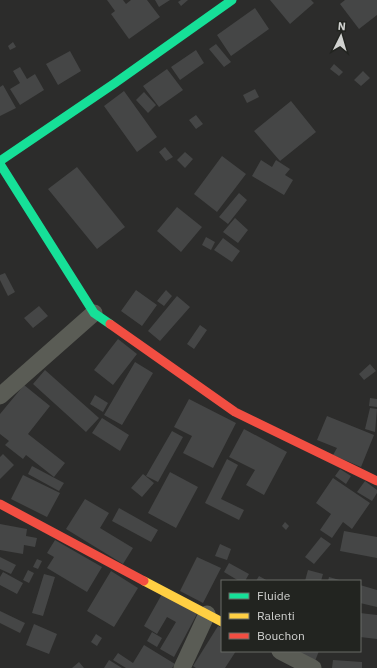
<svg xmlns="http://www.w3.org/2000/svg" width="377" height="668" font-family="'IBM Plex Sans',sans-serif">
<rect width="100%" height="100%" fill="#2c2c2b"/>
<path fill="#454646" d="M107,0h16l3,4 5,-4h16l13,17 -31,22 -18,-25 4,-3z
M155,0h15l-11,7z
M181,0h7l-7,6 -3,-4z
M270,0h41l3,3 -24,21z
M345,0h32v15l-18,14 -19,-25z
M255,8l14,21 -38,27 -14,-21z
M13,42l3,5 -6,3 -2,-4z
M216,44l15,18 -7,5 -15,-18z
M196,50l8,13 -24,17 -9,-13z
M70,51l11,20 -23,14 -12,-21z
M334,64l9,8 -4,4 -9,-7z
M20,67l7,12 8,-5 9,16 -24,15 -10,-16 10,-6 -7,-12z
M167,69l16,21 -24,17 -16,-21z
M363,71l7,7 -9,8 -7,-6z
M3,85l13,23 -16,8v-29z
M255,89l4,8 -12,6 -4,-8z
M124,91l33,46 -20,15 -33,-46z
M144,92l12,13 -8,8 -12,-13z
M291,101l25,31 -36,29 -26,-30z
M196,115l7,9 -7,5 -7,-9z
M165,147l8,10 -7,4 -7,-9z
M185,152l8,7 -8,9 -8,-8z
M222,156l24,18 -29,38 -23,-18z
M261,160l11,7 4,-7 14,9 -5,6 8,5 -9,15 -32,-19z
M77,167l48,60 -28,22 -49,-60z
M239,193l8,7 -19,24 -9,-7z
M177,207l25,20 -21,25 -24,-21z
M235,218l13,12 -10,13 -15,-11z
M206,237l9,5 -4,8 -9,-5z
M223,238l17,13 -8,11 -18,-12z
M5,273l10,19 -7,4 -8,-16v-5z
M136,290l21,15 -15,21 -21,-15z
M166,290l6,6 -8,10 -7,-5z
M177,296l13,11 -30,34 -12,-10z
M39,306l9,10 -15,12 -9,-10z
M200,325l7,5 -13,19 -7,-5z
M118,339l19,15 -24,31 -19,-15z
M135,362l18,11 -31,52 -18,-10z
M370,364l6,7 -12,9 -5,-6z
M45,370l54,48 -13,14 -53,-48z
M24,385l26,21 -22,28 37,29 -11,14 -28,-22 -3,4 -18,-14 4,-4 -9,-7v-20z
M95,395l13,8 -5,9 -13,-8z
M370,398l7,1v8l-8,-1z
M189,399l47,24 -23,45 -30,-15 9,-17 -18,-9z
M370,408l7,1 -2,23 -10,-3z
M327,416l47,19 -13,32 -28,-12 4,-7 -20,-8z
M102,418l27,17 -9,16 -28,-18z
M244,429l43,23 -23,43 -18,-10 9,-15 -26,-13z
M172,431l11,6 -25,45 -12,-6z
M3,454l11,11 -14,14v-22z
M227,459l11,6 -17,34 23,11 -5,10 -34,-17z
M32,466l32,17 -5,8 -31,-17z
M340,469l11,7 -5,8 -11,-8z
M170,472l28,15 -22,41 -28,-15z
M143,474l11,9 -12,14 -11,-9z
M23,475l37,18 -13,24 -36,-18z
M333,478l37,25 -18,26 -9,-7 -11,16 -12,-8 11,-16 -15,-11z
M365,481l12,9v3l-5,8 -15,-9z
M85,499l24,14 -9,15 33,20 -10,16 -57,-35z
M119,508l39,22 -7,12 -39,-21z
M285,522l4,4 -3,4 -4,-4z
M0,524l27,5 -1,7 11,2 -2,9 -11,-2 -1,9 -23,-4z
M344,531l33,6v21l-37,-7z
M321,537l10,7 -17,20 -9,-7z
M55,540l47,27 -15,25 -40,-24 7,-11 -7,-4z
M220,544l11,5 -4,11 -12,-4z
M0,557l16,8 -5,9 -11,-5z
M197,557l24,11 -18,35 -23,-12z
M37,559l5,2 -4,8 -5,-2z
M229,563l20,11 -4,7h-6l-15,-9z
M28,570l6,3 -5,10 -6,-3z
M308,570l15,4 -2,7h-16z
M111,571l27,17 -24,39 -27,-16z
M3,572l20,11 -6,11 -17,-9v-8z
M44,574l11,3 -12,39 -11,-3z
M259,576l9,5h-12z
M329,577l14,4h-15z
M360,585l17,5v17l-17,-4z
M162,594l35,20 -23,43 -14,-8 16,-27 -9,-5 -10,17 -13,-8z
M0,611l25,12 -5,10 -20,-10z
M360,613l17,2v24l-17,-2z
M34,624l23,10 -8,20 -23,-9z
M218,626l4,2v23h14l-11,17h-29l-3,-2z
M152,632l10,6 -5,9 -10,-6z
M96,634l6,4 -5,8 -6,-4z
M144,645l31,19 -3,4h-46l-13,-8 5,-7 15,10z
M288,651h31l-4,10z
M109,660l13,8h-18z
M333,660l29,2v6h-30z
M79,662l5,6h-12z"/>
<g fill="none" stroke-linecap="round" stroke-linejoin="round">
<path stroke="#5a5c55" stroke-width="17" d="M0,396l94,-83
M280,651l33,17
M182,668l25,-54"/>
<path stroke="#16e098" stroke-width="9" d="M0,161l115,-78 117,-83
M0,164l94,149 16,11"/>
<path stroke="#ffcf43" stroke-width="9" d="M144,581l78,41"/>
<path stroke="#f24e42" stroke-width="9" d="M110,324l125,88 142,69
M0,504l144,77"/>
</g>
<rect x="221" y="580" width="140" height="72" fill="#222420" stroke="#686a66"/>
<rect x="229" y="593" width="20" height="6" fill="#16e098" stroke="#686a66"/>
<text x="257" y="600" font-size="12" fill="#d1d2d0">Fluide</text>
<rect x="229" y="613" width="20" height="6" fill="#ffcf43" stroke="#686a66"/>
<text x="257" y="620" font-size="12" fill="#d1d2d0">Ralenti</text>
<rect x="229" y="633" width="20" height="6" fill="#f24e42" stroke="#686a66"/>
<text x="257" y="640" font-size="12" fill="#d1d2d0">Bouchon</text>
<g transform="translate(341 36) rotate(5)" stroke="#222420" stroke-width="3" paint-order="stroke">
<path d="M0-3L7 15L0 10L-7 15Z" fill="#d1d2d0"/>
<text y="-6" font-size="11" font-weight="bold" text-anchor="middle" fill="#d1d2d0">N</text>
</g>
</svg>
